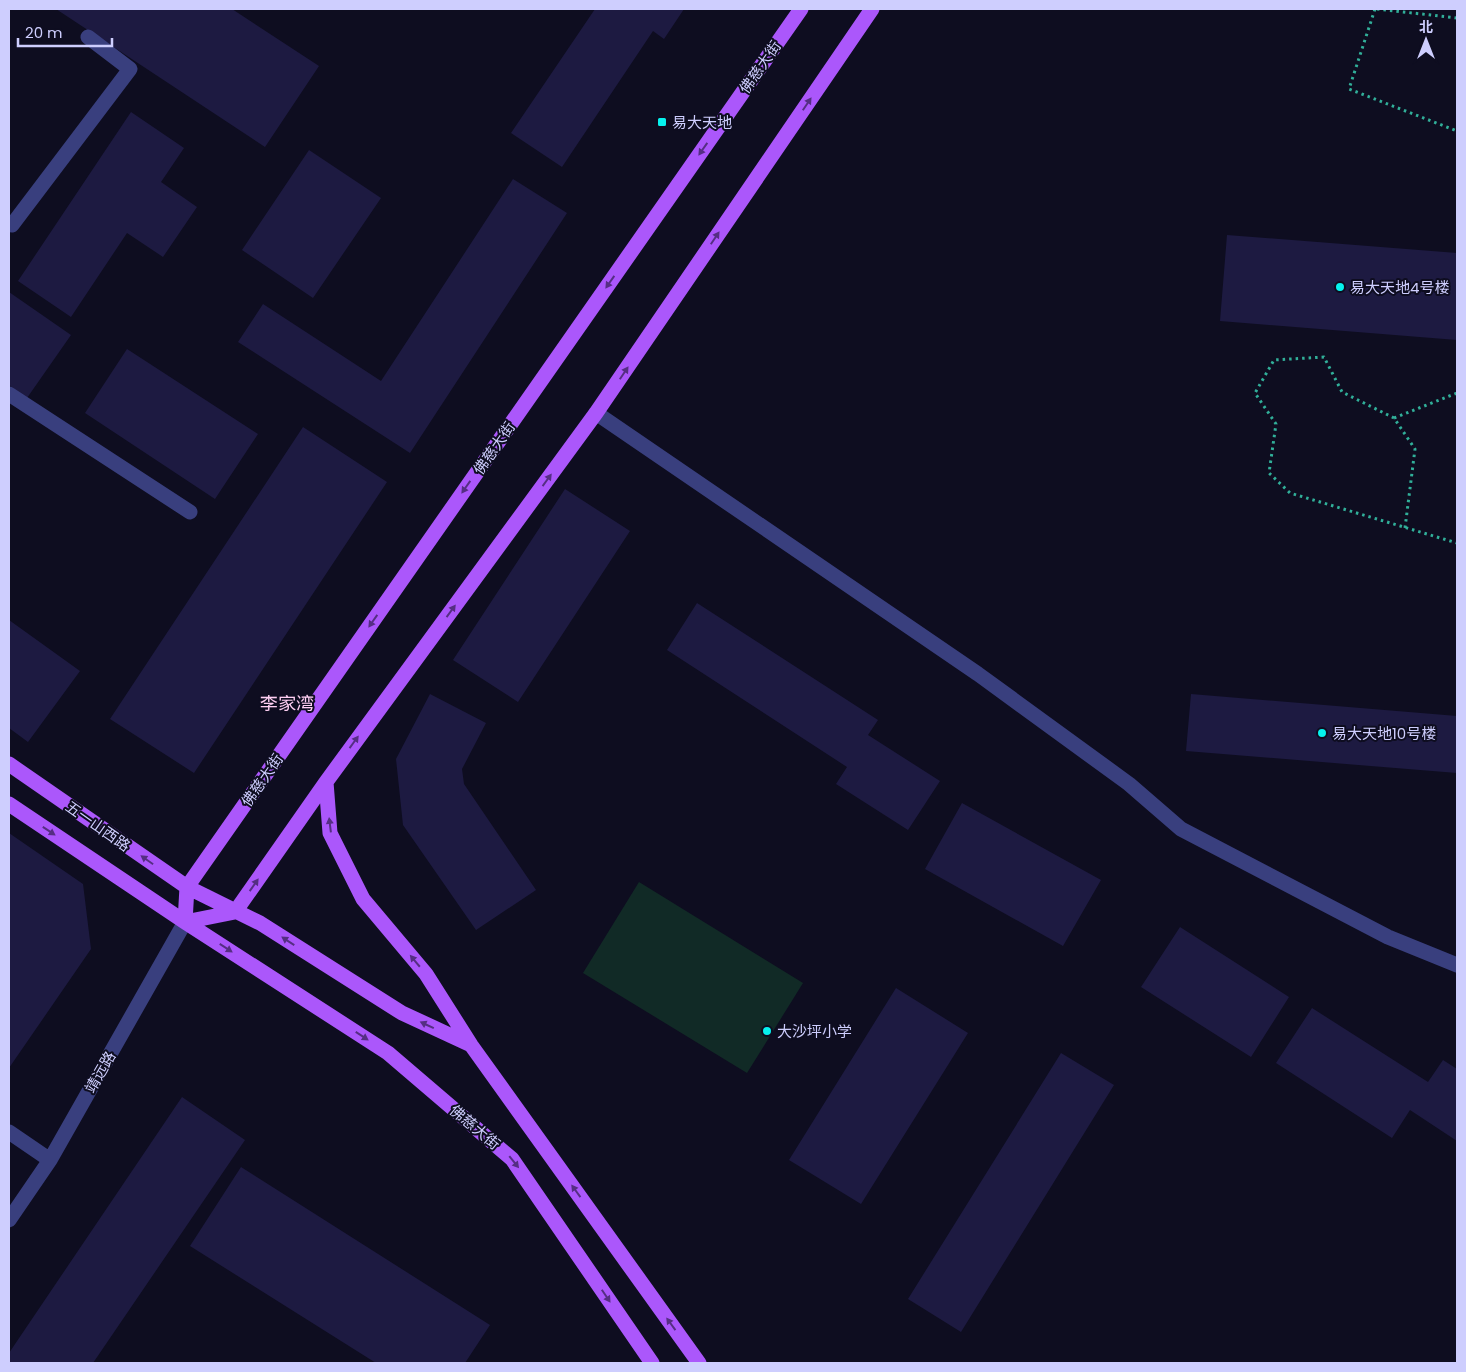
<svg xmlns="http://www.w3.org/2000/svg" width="1466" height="1372" font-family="Poppins,'Noto Sans SC',sans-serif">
<rect width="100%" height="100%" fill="#0e0d20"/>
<path fill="#112a26" d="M639,882l164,101 -56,90 -164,-100z"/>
<path fill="#1d1a41" d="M56,9h176l87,57 -54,81z
M595,9h89l-20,30 -11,-8 -91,136 -51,-34z
M131,112l53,36 -23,34 36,25 -34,50 -36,-24 -56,84 -53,-36z
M309,150l72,48 -68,100 -71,-48z
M513,179l54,34 -157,240 -172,-111 25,-38 118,77z
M1227,235l230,18v87l-237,-19z
M9,292l62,43 -44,63 -18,-13z
M127,349l131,85 -43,65 -130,-86z
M303,427l84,55 -193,291 -84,-54z
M565,489l65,42 -112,171 -65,-42z
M697,603l181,117 -10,15 72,46 -32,49 -72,-46 11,-17 -180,-117z
M9,620l71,51 -52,71 -19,-14z
M430,694l56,29 -24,46 2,15 72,106 -60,40 -73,-105 -7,-66z
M1191,694l266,22v57l-271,-22z
M962,803l139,77 -38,66 -138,-77z
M9,833l74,51 8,65 -82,119z
M1180,927l109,70 -38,60 -110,-70z
M896,988l72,45 -107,171 -72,-44z
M1312,1008l116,74 15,-22 14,9v72l-47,-31 -18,28 -116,-75z
M1061,1053l53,32 -153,247 -53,-33z
M182,1097l63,43 -152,223h-84v-10z
M241,1167l249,158 -25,38h-89l-186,-117z"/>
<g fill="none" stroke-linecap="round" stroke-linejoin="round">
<path stroke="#31af99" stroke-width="3" stroke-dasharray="2.5 4" stroke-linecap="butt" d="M1375,9l-26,80 108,42
M1377,9l80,9
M1394,418l63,-25
M1405,528l10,-79 -21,-31 -52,-26 -18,-35 -50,3 -19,33 21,31 -7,49 21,20 167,50"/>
<path stroke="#393f7e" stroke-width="15" d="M9,223l3,2 118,-156 -42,-32
M9,394l181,118
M596,413l382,261 151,110 52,45 207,108 69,28
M9,1132l41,28
M9,1220l41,-60 135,-238"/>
<path stroke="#ab57fb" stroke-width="15" d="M9,764l178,123 73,36 142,90 69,32
M326,782l4,51 33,66 63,75 45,71 228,318
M9,804l176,118 203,131 124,106 140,204
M185,922l50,-10 91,-130 270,-369 276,-404
M185,922l2,-35 614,-878"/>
</g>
<defs><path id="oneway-solid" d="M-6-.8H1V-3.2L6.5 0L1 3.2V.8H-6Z" transform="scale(1.25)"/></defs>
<g fill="#552e83">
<use href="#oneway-solid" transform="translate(807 104) rotate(-56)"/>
<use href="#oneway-solid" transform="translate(703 149) rotate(125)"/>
<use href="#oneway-solid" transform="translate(715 238) rotate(-56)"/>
<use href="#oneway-solid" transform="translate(610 282) rotate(125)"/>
<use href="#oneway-solid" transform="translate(624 373) rotate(-56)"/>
<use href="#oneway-solid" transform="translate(547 480) rotate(-54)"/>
<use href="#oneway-solid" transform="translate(466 487) rotate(125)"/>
<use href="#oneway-solid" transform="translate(451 611) rotate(-54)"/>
<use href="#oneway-solid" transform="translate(373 621) rotate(125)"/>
<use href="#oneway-solid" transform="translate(354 742) rotate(-54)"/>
<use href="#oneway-solid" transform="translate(330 825) rotate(-97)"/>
<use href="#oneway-solid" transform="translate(49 831) rotate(34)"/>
<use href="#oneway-solid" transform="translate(147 860) rotate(-145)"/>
<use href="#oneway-solid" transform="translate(254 885) rotate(-55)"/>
<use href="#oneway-solid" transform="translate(288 941) rotate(-147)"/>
<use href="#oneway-solid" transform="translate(226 948) rotate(33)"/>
<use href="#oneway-solid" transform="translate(415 961) rotate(-130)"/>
<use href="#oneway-solid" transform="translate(427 1025) rotate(-155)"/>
<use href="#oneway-solid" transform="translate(362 1036) rotate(33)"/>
<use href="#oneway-solid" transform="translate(514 1162) rotate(51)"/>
<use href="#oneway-solid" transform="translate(576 1191) rotate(-126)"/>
<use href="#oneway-solid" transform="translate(606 1296) rotate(56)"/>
<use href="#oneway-solid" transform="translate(671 1324) rotate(-126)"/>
</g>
<g fill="#06f2ee" stroke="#0e0d20" stroke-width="2">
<rect x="657" y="117" width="10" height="10" rx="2.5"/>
<circle cx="1340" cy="287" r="5"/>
<circle cx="1322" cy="733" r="5"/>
<circle cx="767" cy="1031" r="5"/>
</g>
<g text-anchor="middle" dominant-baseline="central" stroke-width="4" stroke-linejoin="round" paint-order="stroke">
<g font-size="15" fill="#cecefe" stroke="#0e0d20">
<text transform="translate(760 67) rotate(-55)">佛慈大街</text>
<text transform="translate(494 448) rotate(-55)">佛慈大街</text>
<text transform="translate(262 780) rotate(-55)">佛慈大街</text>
<text transform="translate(98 826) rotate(35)">五一山西路</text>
<text transform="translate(100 1072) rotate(-60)">靖远路</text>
<text transform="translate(475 1127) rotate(40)">佛慈大街</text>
</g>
<g font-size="15" fill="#cecefe" stroke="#0e0d20" text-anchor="start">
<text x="672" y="122">易大天地</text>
<text x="1350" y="287">易大天地4号楼</text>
<text x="1332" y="733">易大天地10号楼</text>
<text x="777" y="1031">大沙坪小学</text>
</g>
<g font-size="18" fill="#fecff2" stroke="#0e0d20">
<text x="287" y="703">李家湾</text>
</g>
</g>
<rect width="1466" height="1372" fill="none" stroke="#cecefe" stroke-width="20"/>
<g transform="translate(1426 40)" stroke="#0e0d20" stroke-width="4" paint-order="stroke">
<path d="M0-4L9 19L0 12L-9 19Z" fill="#cecefe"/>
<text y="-8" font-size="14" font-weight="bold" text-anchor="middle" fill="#cecefe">北</text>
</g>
<path d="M18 38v8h94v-8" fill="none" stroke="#cecefe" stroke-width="2.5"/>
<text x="25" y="38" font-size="15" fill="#cecefe" stroke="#0e0d20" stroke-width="4" paint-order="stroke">20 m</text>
</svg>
